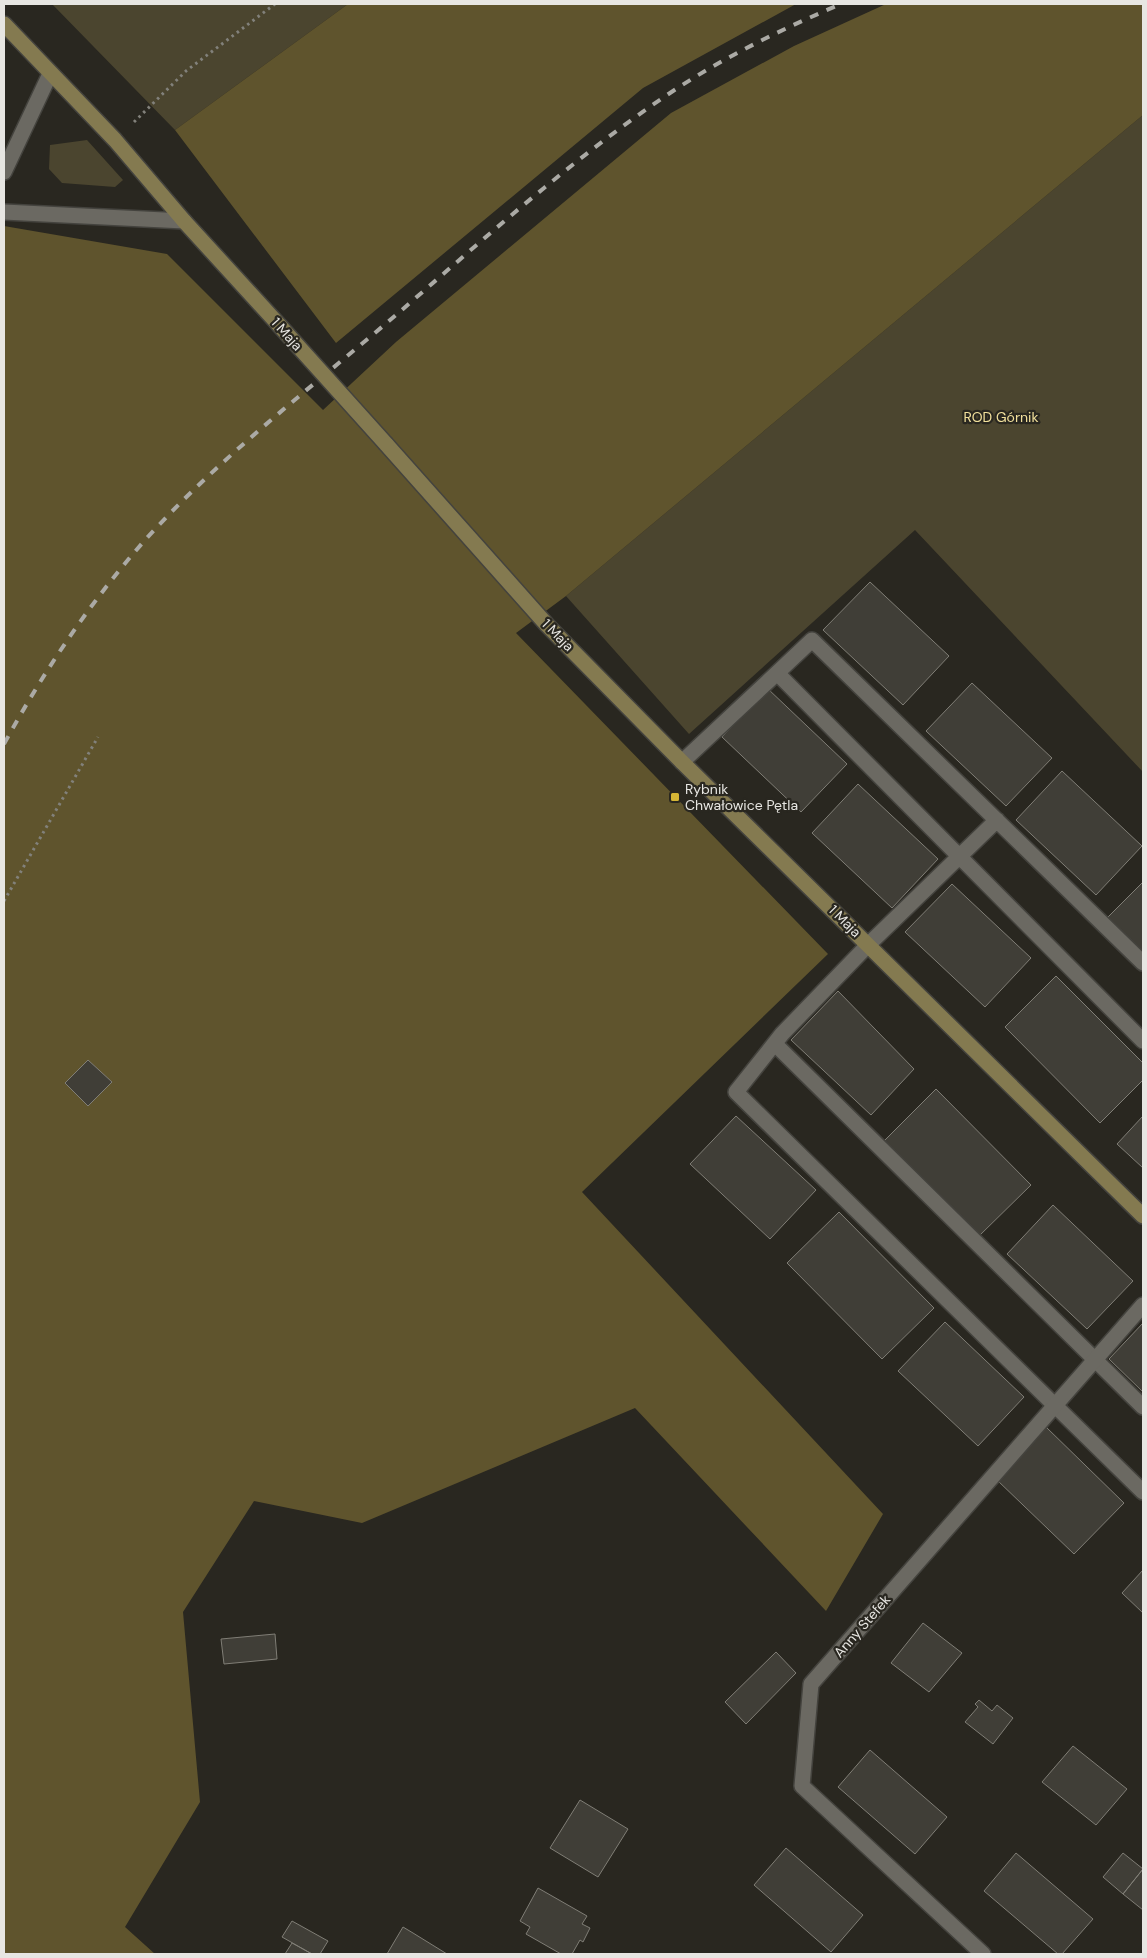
<svg xmlns="http://www.w3.org/2000/svg" width="1147" height="1958" font-family="'DM Sans',sans-serif">
<rect width="100%" height="100%" fill="#292720"/>
<path fill="#4b452f" d="M52,4h296l-173,126z
M1143,115v657l-228,-242 -226,204 -123,-138z
M87,140l36,40 -8,7 -53,-4 -13,-14 1,-24z"/>
<path fill="#5f542d" d="M348,4h448l-153,84 -307,255 -161,-213z
M886,4h257v111l-577,481 -50,37 312,321 -246,238 301,322 -57,97 -191,-203 -273,115 -108,-22 -71,111 17,190 -75,125 30,27h-151v-1728l163,28 156,156 73,-68 275,-229 123,-67z"/>
<path fill="#403e37" stroke="#807e76" d="M870,582l79,74 -46,49 -80,-75z
M972,683l80,75 -46,48 -80,-75z
M767,688l80,76 -46,48 -79,-75z
M1062,771l80,75 -46,49 -80,-75z
M858,784l80,75 -46,49 -80,-75z
M1143,882v70l-35,-35z
M952,884l79,74 -46,49 -80,-75z
M1056,976l87,87v17l-43,43 -95,-96z
M838,991l76,78 -43,46 -80,-75z
M88,1060l24,22 -24,24 -23,-23z
M936,1089l95,96 -52,51 -95,-95z
M736,1116l80,74 -46,49 -80,-75z
M1143,1116v52l-26,-24z
M1053,1205l80,76 -46,48 -80,-75z
M839,1212l95,96 -52,51 -95,-96z
M945,1322l79,75 -46,49 -80,-75z
M1143,1323v69l-34,-33z
M1046,1427l78,76 -50,51 -77,-74z
M1143,1570v43l-21,-20z
M923,1623l39,30 -33,39 -38,-29z
M275,1634l2,25 -53,5 -3,-25z
M776,1652l20,21 -50,51 -21,-22z
M979,1700l13,11 5,-6 16,13 -20,26 -28,-22 13,-15 -3,-3z
M1073,1746l54,43 -31,36 -54,-43z
M870,1750l77,67 -32,37 -77,-67z
M580,1800l48,29 -30,48 -48,-29z
M786,1848l77,67 -32,37 -77,-67z
M1016,1853l77,66 -31,35h-4l-74,-63z
M1123,1853l20,16 -20,25 -20,-17z
M1143,1869v41l-20,-16z
M538,1888l49,28 -5,8 8,4 -7,14 -3,-2 -8,14h-11l-35,-20 4,-7 -10,-6z
M292,1921l36,20 -8,13h-8l-30,-17z
M403,1927l10,6 34,21h-60z
M292,1943l20,11h-27z"/>
<g fill="none" stroke-linecap="round" stroke-linejoin="round">
<defs>
<path id="lane" d="M4,172l46,-98
M4,212l180,9
M777,673l35,-33 331,323
M682,762l95,-89 366,368
M997,820l-128,124 -87,90 -46,58 407,400
M775,1044l368,363"/>
<path id="street" d="M983,1954l-181,-168 9,-102 332,-379"/>
<path id="secondary" d="M4,24l111,116 69,81 95,104
M386,444l161,181 135,137 461,454"/>
</defs>
<use href="#lane" stroke="#44433e" stroke-width="18"/>
<use href="#street" stroke="#44433e" stroke-width="18"/>
<use href="#secondary" stroke="#44433e" stroke-width="18"/>
<path stroke="#82817b" stroke-width="3" stroke-dasharray="2.5 4" stroke-linecap="butt" d="M134,122l52,-51 89,-67
M4,901l94,-164"/>
<use href="#lane" stroke="#6b6962" stroke-width="15"/>
<use href="#street" stroke="#6b6962" stroke-width="15"/>
<use href="#secondary" stroke="#847a50" stroke-width="15"/>
<path stroke="#abaaa5" stroke-width="4" stroke-dasharray="9 9" stroke-linecap="butt" d="M4,744c40,-73 86,-142 142,-205 73,-81 167,-153 250,-224 89,-77 176,-156 274,-222 54,-36 112,-64 171,-89"/>
<defs>
<path id="secondary-bridge" d="M279,325l107,119"/>
</defs>
<use href="#secondary-bridge" stroke="#44433e" stroke-width="18" stroke-linecap="butt"/>
<use href="#secondary-bridge" stroke="#847a50" stroke-width="15"/>
</g>
<rect fill="#d5b535" stroke="#292720" stroke-width="2" x="670" y="792" width="10" height="10" rx="2.5"/>
<g text-anchor="middle" dominant-baseline="central" stroke-width="4.5" stroke-linejoin="round" paint-order="stroke">
<g font-size="14" fill="#e7e6e2" stroke="#292720">
<text transform="translate(287 334) rotate(48)">1 Maja</text>
<text transform="translate(558 635) rotate(46)">1 Maja</text>
<text transform="translate(845 921) rotate(45)">1 Maja</text>
<text transform="translate(862 1626) rotate(-49)">Anny Stefek</text>
</g>
<g font-size="14" fill="#f2e09c" stroke="#292720">
<text x="1001" y="417">ROD Górnik</text>
</g>
<g font-size="14" fill="#e7e6e2" stroke="#292720" text-anchor="start">
<text x="685" y="789">Rybnik<tspan x="685" dy="16">Chwałowice Pętla</tspan></text>
</g>
</g>
<rect width="1147" height="1958" fill="none" stroke="#e7e6e2" stroke-width="10"/>
</svg>
